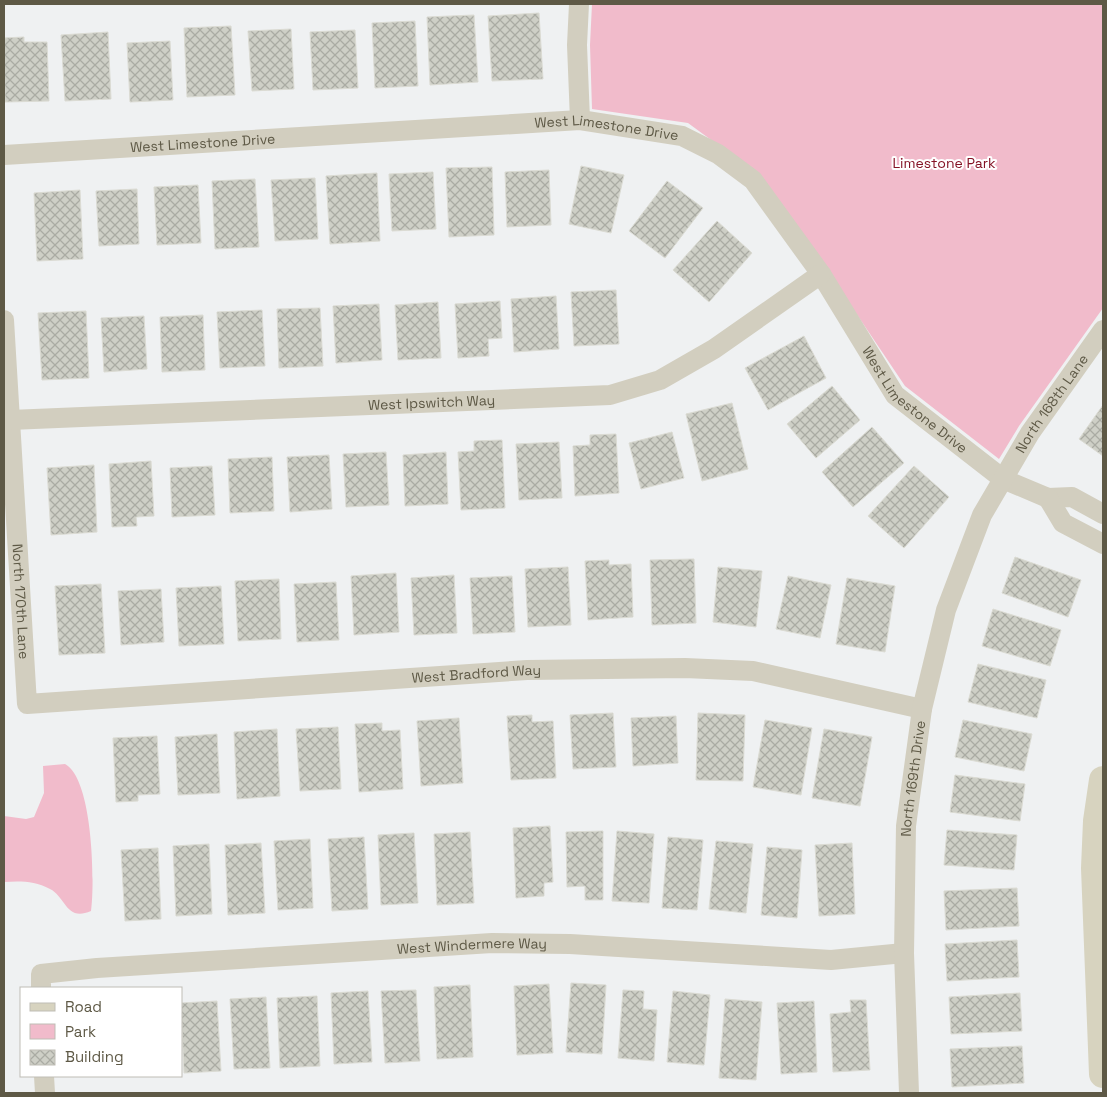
<svg xmlns="http://www.w3.org/2000/svg" width="1107" height="1097" font-family="'Space Grotesk',sans-serif">
<defs>
<pattern id="building-cross-hatch" width="8" height="8" patternUnits="userSpaceOnUse" patternTransform="scale(1.25)"><rect width="8" height="8" fill="#cecfc6"/><path d="M0 0l8 8M0 8l8-8" fill="none" stroke="#aaaba3"/></pattern>
</defs>
<rect width="100%" height="100%" fill="#eff1f2"/>
<path fill="#f1bbcb" d="M592,4h511v304l-84,118 -20,33 -94,-73 -74,-110 -83,-109 -60,-44 -96,-14 -2,-64z
M65,764c28,15 30,118 26,147 -25,11 -25,-14 -41,-22 -15,-8 -29,-8 -46,-7v-66l22,3 8,-2 10,-24 -1,-27z"/>
<path fill="url(#building-cross-hatch)" stroke="#dbdbd3" d="M539,13l4,66 -51,2 -4,-65z
M474,15l4,67 -48,3 -3,-68z
M415,21l3,65 -43,2 -3,-65z
M231,26l4,69 -48,2 -3,-69z
M291,29l3,60 -42,2 -4,-60z
M355,30l3,58 -45,2 -3,-58z
M108,32l3,67 -46,2 -4,-66z
M24,37v5h23l2,59 -44,1 -1,-64z
M170,41l3,59 -43,2 -3,-59z
M581,166l43,9 -13,58 -42,-9z
M492,167l2,68 -45,2 -3,-69z
M549,170l2,55 -44,2 -2,-55z
M433,172l3,57 -44,2 -3,-57z
M377,173l3,68 -50,3 -4,-68z
M315,178l3,61 -43,2 -4,-61z
M255,179l4,68 -44,2 -3,-68z
M667,181l36,27 -38,50 -36,-27z
M198,185l3,58 -44,2 -3,-58z
M137,189l2,55 -40,2 -3,-55z
M80,190l3,69 -46,2 -3,-68z
M717,221l35,32 -43,49 -36,-32z
M616,290l3,54 -45,2 -3,-54z
M556,296l3,53 -45,3 -3,-53z
M500,301l2,37 -14,1 1,17 -31,2 -3,-54z
M438,302l3,56 -43,2 -3,-55z
M379,304l3,56 -46,3 -3,-57z
M320,308l3,58 -44,2 -2,-59z
M262,310l3,56 -45,2 -3,-56z
M86,311l3,67 -47,2 -4,-67z
M203,315l2,55 -43,2 -2,-55z
M144,316l3,53 -43,3 -3,-54z
M804,336l22,42 -58,32 -23,-42z
M832,386l28,34 -44,38 -29,-34z
M732,403l16,66 -46,12 -16,-67z
M1103,405v51l-24,-17z
M872,427l32,36 -51,44 -31,-35z
M672,432l12,46 -43,11 -12,-46z
M616,434l3,59 -44,3 -2,-50 17,-1v-10z
M502,440l3,68 -44,2 -3,-58 16,-1v-10z
M559,442l3,56 -43,2 -3,-56z
M386,452l3,53 -43,2 -3,-53z
M446,452l2,52 -43,2 -2,-51z
M329,455l3,54 -42,3 -3,-55z
M272,457l2,54 -44,2 -2,-54z
M151,461l3,55 -18,1 1,9 -25,1 -3,-63z
M94,465l3,67 -46,3 -4,-67z
M212,466l3,49 -43,2 -2,-49z
M914,466l35,31 -45,51 -36,-32z
M1015,557l66,23 -13,37 -66,-24z
M694,559l2,64 -44,2 -2,-65z
M609,560v5l22,-1 2,53 -45,3 -3,-59z
M568,567l3,58 -43,2 -3,-58z
M718,567l44,4 -6,56 -43,-5z
M396,573l3,59 -45,3 -3,-59z
M454,575l3,58 -43,2 -3,-57z
M512,576l3,56 -42,2 -3,-56z
M788,576l43,9 -11,53 -44,-9z
M847,578l48,8 -10,66 -49,-8z
M279,579l2,60 -43,2 -3,-60z
M336,582l3,58 -42,2 -3,-58z
M101,584l4,69 -46,2 -4,-69z
M221,586l3,58 -45,2 -3,-58z
M161,589l3,53 -43,3 -3,-54z
M993,609l68,21 -11,36 -68,-20z
M978,664l68,16 -9,38 -69,-16z
M613,713l3,54 -43,2 -3,-54z
M698,713l47,2 -2,66 -47,-1z
M532,715v7l21,-1 3,57 -45,2 -4,-64z
M676,716l2,47 -45,3 -2,-48z
M459,718l4,65 -42,3 -4,-65z
M765,720l47,8 -11,67 -48,-8z
M963,720l69,14 -8,37 -69,-14z
M382,723v8l18,-1 3,59 -44,3 -4,-68z
M338,727l3,62 -41,2 -4,-62z
M277,729l3,67 -43,3 -3,-67z
M824,729l48,8 -12,69 -48,-8z
M217,734l3,59 -42,2 -3,-58z
M157,736l3,58 -22,1v6l-22,1 -3,-64z
M955,775l70,9 -5,37 -70,-9z
M550,826l3,56 -9,1v13l-28,2 -3,-70z
M947,830l70,5 -3,35 -70,-5z
M603,831v69h-18v-14l-18,1 -1,-55z
M617,831l37,3 -5,69 -37,-2z
M470,832l4,71 -37,2 -3,-71z
M414,833l4,70 -37,2 -3,-70z
M364,837l4,72 -36,2 -4,-72z
M668,837l35,3 -6,70 -35,-2z
M310,839l3,69 -35,2 -4,-69z
M716,841l37,3 -7,69 -37,-4z
M261,843l4,70 -37,2 -3,-70z
M852,843l3,71 -36,2 -4,-71z
M209,844l3,70 -36,2 -3,-70z
M767,847l35,3 -5,68 -36,-3z
M158,848l3,71 -36,2 -4,-71z
M1017,888l2,38 -73,4 -2,-39z
M1017,940l2,37 -72,4 -2,-37z
M571,983l35,2 -4,69 -36,-2z
M549,984l4,69 -36,2 -3,-69z
M470,985l3,72 -36,2 -3,-72z
M416,990l4,71 -35,2 -4,-72z
M623,990l21,1 -1,18 14,1 -3,51 -36,-3z
M368,991l4,71 -38,2 -3,-71z
M673,991l37,4 -6,70 -37,-3z
M1020,993l2,38 -71,3 -2,-37z
M317,996l3,70 -40,2 -3,-70z
M266,997l4,71 -36,1 -4,-70z
M725,999l37,3 -6,78 -37,-2z
M850,1000h16l4,70 -37,2 -3,-58 21,-2z
M217,1001l4,70 -37,2 -3,-70z
M814,1001l3,71 -36,2 -4,-71z
M1022,1046l2,37 -72,4 -2,-38z"/>
<g fill="none" stroke-linecap="round" stroke-linejoin="round">
<g stroke="#d2cebf" stroke-width="20">
<path d="M579,4l-2,41 3,75"/>
<path id="s1" d="M4,155l576,-35 102,16 36,18 35,26 68,94 74,121 108,84 45,19 24,-1 31,17"/>
<path id="s2" d="M4,320l23,384 500,-34 158,-2 68,3 169,38"/>
<path id="s3" d="M10,420l600,-25 50,-15 54,-31 107,-75"/>
<path d="M1048,498l15,25 40,21"/>
<path id="s4" d="M41,988v-14l56,-6 395,-25 78,1 261,16 73,-7"/>
<path d="M44,1076l1,17"/>
<path id="s5" d="M909,1093l-5,-140 2,-127 16,-117 24,-99 36,-95 48,-82 73,-103"/>
</g>
<path stroke="#d7d3bf" stroke-width="28" d="M1103,780l-6,41 -2,47 8,206"/>
</g>
<g text-anchor="middle" dominant-baseline="central" stroke-width="4" stroke-linejoin="round" paint-order="stroke">
<g font-size="14" fill="#5e5946" stroke="#fff">
<text stroke="none"><textPath href="#s1" startOffset="604">West Limestone Drive</textPath></text>
<text stroke="none"><textPath href="#s1" startOffset="199">West Limestone Drive</textPath></text>
<text stroke="none"><textPath href="#s1" startOffset="1039">West Limestone Drive</textPath></text>
<text stroke="none"><textPath href="#s3" startOffset="422">West Ipswitch Way</textPath></text>
<text stroke="none"><textPath href="#s5" startOffset="720">North 168th Lane</textPath></text>
<text stroke="none"><textPath href="#s2" startOffset="282">North 170th Lane</textPath></text>
<text stroke="none"><textPath href="#s2" startOffset="835">West Bradford Way</textPath></text>
<text stroke="none"><textPath href="#s5" startOffset="315">North 169th Drive</textPath></text>
<text stroke="none"><textPath href="#s4" startOffset="446">West Windermere Way</textPath></text>
</g>
<g font-size="14" fill="#841225" stroke="#fff">
<text x="944" y="163">Limestone Park</text>
</g>
</g>
<rect width="1107" height="1097" fill="none" stroke="#5e5946" stroke-width="10"/>
<rect x="20" y="987" width="162" height="90" fill="#ffffff" stroke="#bfbdb5"/>
<rect x="30" y="1003" width="25" height="8" fill="#d7d3bf" stroke="#bfbdb5"/>
<text x="65" y="1012" font-size="15" fill="#5e5946">Road</text>
<rect x="30" y="1024" width="25" height="15" fill="#f1bbcb" stroke="#bfbdb5"/>
<text x="65" y="1037" font-size="15" fill="#5e5946">Park</text>
<rect x="30" y="1050" width="25" height="15" fill="url(#building-cross-hatch)" stroke="#bfbdb5"/>
<text x="65" y="1062" font-size="15" fill="#5e5946">Building</text>
</svg>
